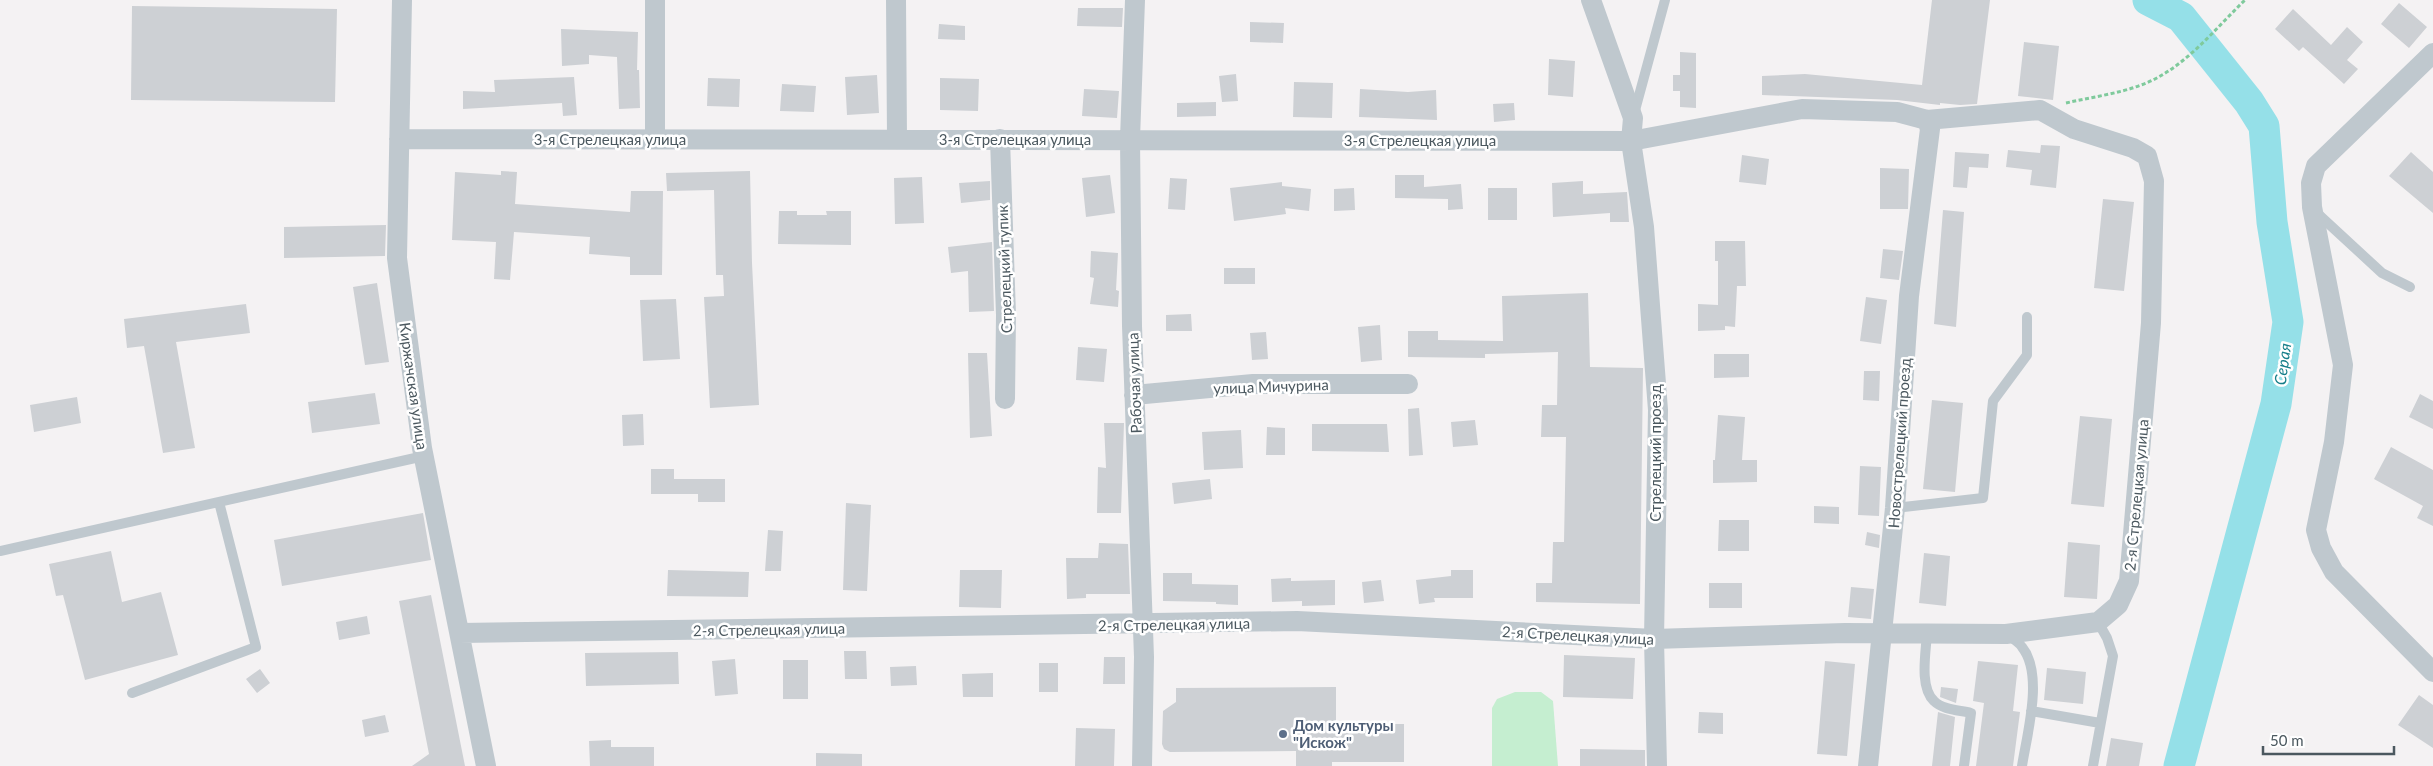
<svg xmlns="http://www.w3.org/2000/svg" width="2433" height="766" font-family="Lato,sans-serif">
<rect width="100%" height="100%" fill="#f4f2f3"/>
<path fill="#c5eed0" d="M1515,692h26l12,9 5,65h-66v-58l5,-9z"/>
<g fill="none" stroke-linecap="round" stroke-linejoin="round">
<path stroke="#95e0e8" stroke-width="31" d="M2148,0l33,17 68,85 15,24 8,96 16,100 -12,82 -97,362"/>
</g>
<path fill="#cdd0d4" d="M1932,0h58l-13,104 -17,1 -20,-2v2l-43,-5 -135,-5v-19l43,-2 117,11z
M2399,3l28,24 -18,21 -28,-24z
M132,6l205,3 -2,93 -204,-2z
M1078,8h45l-1,19 -45,-1z
M2293,9l38,36 16,-18 16,15 -16,18 11,9 -14,15 -41,-37 -4,4 -24,-22z
M1250,22l34,1 -1,20 -33,-1z
M939,24l26,2v14l-27,-1z
M561,29l77,3 -1,38h2l1,38 -21,1 -2,-52 -28,-2v9l-27,2z
M2024,42l35,4 -6,54 -35,-4z
M1680,52l16,1v55l-16,-1v-16h-7v-16h7z
M1549,59l26,2 -2,36 -25,-2z
M1236,74l2,27 -16,1 -3,-26z
M877,75l2,38 -32,2 -2,-38z
M574,77l3,38 -14,1 -1,-13 -99,6v-18l32,1 -1,-12z
M708,78l32,1 -1,28 -32,-1z
M940,78l39,1 -1,32 -38,-1z
M1294,82l39,1 -1,35 -39,-1z
M782,84l34,2 -2,26 -34,-1z
M1084,89l35,2 -2,27 -35,-2z
M1360,89l48,3 28,-2 1,30 -78,-3z
M1216,102v14l-39,1v-14z
M1514,103l1,17 -21,2 -1,-18z
M2041,145l19,1 -4,42 -26,-3 2,-15 -26,-3 2,-17 32,3z
M1955,152l34,2 -1,14 -19,-1 -2,21 -14,-1z
M2411,152l22,20v41l-44,-37z
M1742,155l27,4 -3,26 -27,-3z
M1880,168l29,1 -1,40h-28z
M501,171l16,1 -2,32 115,8 1,-21h32l-1,84h-32v-18l-41,-3 1,-17 -76,-5 -4,48 -16,-1 2,-37 -44,-2 3,-68 46,3z
M750,171l2,92 7,142 -49,3 -6,-111 20,-1 -1,-21h-7l-2,-85 -47,1 -1,-18z
M1110,175l5,38 -29,4 -4,-39z
M1395,175h29v12l37,-3 2,25 -15,1v-11l-53,-1z
M922,177l2,46 -29,1 -1,-46z
M1170,178l17,1 -2,31 -17,-1z
M990,181v19l-29,3 -2,-20z
M1583,181v13l44,-2 2,30h-19v-9l-57,4 -1,-34z
M1282,182v4l29,3 -2,22 -24,-3 1,6 -52,7 -4,-33z
M1354,188l1,22 -21,1v-22z
M1488,188h29v32h-29z
M2103,199l31,3 -10,89 -30,-3z
M1943,210l21,2 -8,115 -22,-3z
M779,211h18v4h30l-1,-4h25v34l-73,-1z
M386,225l-1,31 -101,2v-31z
M1715,241h30l1,45h-9l-2,41 -10,-1v4l-27,1v-27l20,1v-44h-3z
M992,242l2,69 -25,1 -1,-41 -17,2 -3,-26z
M1883,249l20,2 -4,29 -19,-2z
M1091,251l27,2 -2,37 3,1 -1,16 -28,-3 4,-26 -4,-1z
M1224,268h31v16h-31z
M377,283l12,79 -24,3 -12,-78z
M1588,293l2,74 53,1 -3,236 -104,-2v-19h16l1,-41h11l2,-105h-25l1,-32h15l1,-53 -73,2v4l-77,-1v-26h30v9l65,1 -1,-45z
M1866,297l21,3 -6,44 -21,-3z
M676,299l4,60 -37,2 -3,-61z
M246,304l4,29 -74,9 19,106 -32,5 -19,-107 -17,2 -3,-29z
M1191,314l1,17h-26v-16z
M1380,325l2,35 -21,2 -3,-35z
M1266,332l2,27 -16,1 -2,-27z
M1078,347l29,2 -3,33 -28,-2z
M968,353h19l5,83 -22,2z
M1714,354h35v23l-35,1z
M1864,371h16l-1,30 -16,-1z
M375,393l5,31 -68,9 -4,-31z
M2420,394l13,7v28l-24,-12z
M77,397l4,26 -47,9 -4,-27z
M1932,400l31,3 -8,89 -32,-3z
M1419,408l4,47 -14,1 -1,-47z
M643,414l1,31 -21,1 -1,-31z
M1718,415l27,2 -3,43h15v22l-44,1v-23h2z
M2080,416l32,3 -8,88 -33,-3z
M1475,420l3,25 -25,2 -2,-25z
M1104,423h20l-3,90h-24l1,-46 8,1z
M1312,424h75l2,28 -77,-1z
M1267,427l18,1v27h-19z
M1241,430l2,38 -39,2 -2,-38z
M2391,447l42,23v56l-16,-8 6,-12 -49,-27z
M1860,466l21,1 -2,49 -21,-1z
M651,469h23v10h51v23h-27v-8h-47z
M1210,479l2,20 -38,5 -2,-21z
M846,503l25,2 -4,86 -24,-1z
M1814,506l25,1v17l-25,-1z
M423,513l8,47 -149,26 -8,-46z
M1719,520h30v31h-31z
M768,530l15,1 -2,40h-16z
M1867,532l13,3 -1,13 -14,-3z
M2068,542l32,3 -3,54 -33,-2z
M1099,543l29,1 2,50h-44v4l-19,1 -1,-41h32z
M111,551l11,51 39,-10 17,63 -93,25 -22,-85 -7,1 -7,-32z
M1924,553l26,3 -4,50 -27,-3z
M668,570l81,2 -1,25 -81,-1z
M960,570h42l-1,38 -42,-1z
M1451,570h22v28h-39l1,4 -16,2 -3,-24 35,-4z
M1163,573h29v11l46,1v20l-22,-1v-2l-53,-1z
M1291,578v3l44,-1v25l-33,1v-5l-30,1 -1,-23z
M1381,580l3,21 -20,2 -2,-21z
M1709,583h33v25h-33z
M1851,587l23,2 -3,30 -23,-2z
M431,595l34,171h-53l17,-12 -30,-153z
M367,616l3,18 -31,6 -3,-18z
M844,651h22l1,28h-22z
M678,652l1,32 -93,2 -1,-33z
M1564,655l71,3 -2,41 -70,-2z
M1104,657h21v27h-22z
M735,659l3,35 -23,2 -3,-35z
M783,660h25v39h-25z
M1825,661l30,3 -8,92 -30,-2z
M1978,661l40,4 -5,46 7,1 -7,54h-37l8,-63 -11,-2z
M1039,663h19v29h-19z
M916,666l1,19 -26,1 -1,-19z
M2047,668l39,4 -3,32 -39,-4z
M260,669l10,14 -13,10 -11,-14z
M993,673v24h-30l-1,-23z
M1336,687v37h68v38h-72v4h-36v-15l-126,1 -6,-3 -2,-5 1,-33 13,-9v-14z
M1941,687l17,2 -2,14 -16,-6z
M2419,695l14,10v43l-35,-23z
M1699,712l24,1v21l-25,-1z
M1938,712l17,5 -5,49h-18z
M385,715l4,17 -24,5 -3,-17z
M1076,728l39,1 -1,37h-39z
M2111,738l32,5 -4,23h-33z
M611,740v7h43v19h-64l-1,-25z
M1580,749l65,1v16h-65z
M816,753l46,1v12h-46z"/>
<g fill="none" stroke-linecap="round" stroke-linejoin="round">
<path stroke="#7fca9c" stroke-width="3" stroke-dasharray="4 2.5" stroke-linecap="butt" d="M2066,103c25,-6 52,-9 75,-18 42,-15 73,-55 104,-85"/>
<path stroke="#bfc8ce" stroke-width="10" d="M1634,114l31,-114
M2318,214l64,59 28,14
M1895,508l88,-10 10,-97 34,-46v-38
M0,551l424,-95
M1927,633c-1,19 -8,54 7,68 9,9 25,9 37,12l-7,53
M2007,635c5,3 12,7 15,12 22,27 5,87 0,119
M132,693l124,-46 -37,-145
M2031,711l69,12
M2093,766l20,-110 -6,-18 -9,-16"/>
<path stroke="#bfc8ce" stroke-width="20" d="M402,0l-5,258 25,190 64,318
M896,0l1,138
M1135,0l-5,139 2,187 12,331 -2,109
M1591,0l42,118 -2,23 13,86 14,183 -4,229 3,127
M2433,53l-117,113 -5,17 1,24 31,158 -9,77 -18,88 5,18 13,24 99,100
M399,139l1232,2 171,-32 95,3 30,8 113,-10 34,19 59,19 14,8 7,25 -3,142 -22,258 -11,24 -20,17 -92,12 -161,-1 -191,6 -357,-18 -837,12
M655,139v-139
M1000,139l6,176 -1,84
M1134,395l119,-11h155
M1868,766l27,-258 14,-212 21,-167 -3,-9"/>
</g>
<circle fill="#5c6f8a" stroke="#fff" stroke-width="2" cx="1283" cy="734" r="5"/>
<g text-anchor="middle" dominant-baseline="central" stroke-width="5" stroke-linejoin="round" paint-order="stroke">
<g font-size="15" fill="#4b585f" stroke="#fff">
<text x="610" y="139">3-я Стрелецкая улица</text>
<text x="1015" y="139">3-я Стрелецкая улица</text>
<text x="1420" y="140">3-я Стрелецкая улица</text>
<text transform="translate(1004 269) rotate(-92)">Стрелецкий тупик</text>
<text transform="translate(1134 383) rotate(-92)">Рабочая улица</text>
<text transform="translate(414 386) rotate(82)">Киржачская улица</text>
<text transform="translate(1271 386) rotate(-2)">улица Мичурина</text>
<text transform="translate(1899 443) rotate(-86)">Новострелецкий проезд</text>
<text transform="translate(1655 453) rotate(-90)">Стрелецкий проезд</text>
<text transform="translate(2136 495) rotate(-85)">2-я Стрелецкая улица</text>
<text transform="translate(1174 624) rotate(-1)">2-я Стрелецкая улица</text>
<text transform="translate(769 629) rotate(-1)">2-я Стрелецкая улица</text>
<text transform="translate(1578 635) rotate(3)">2-я Стрелецкая улица</text>
</g>
<g font-size="15" font-weight="bold" fill="#4e5e75" stroke="#fff" text-anchor="start">
<text x="1293" y="725">Дом культуры<tspan x="1293" dy="17">"Искож"</tspan></text>
</g>
<g font-size="16" font-style="italic" fill="#157e89" stroke="#fff">
<text transform="translate(2282 364) rotate(-82)">Серая</text>
</g>
</g>
<path d="M2263 746v8h131v-8" fill="none" stroke="#4b585f" stroke-width="2.5"/>
<text x="2270" y="746" font-size="15" fill="#4b585f" stroke="#ffffff" stroke-width="4" paint-order="stroke">50 m</text>
</svg>
